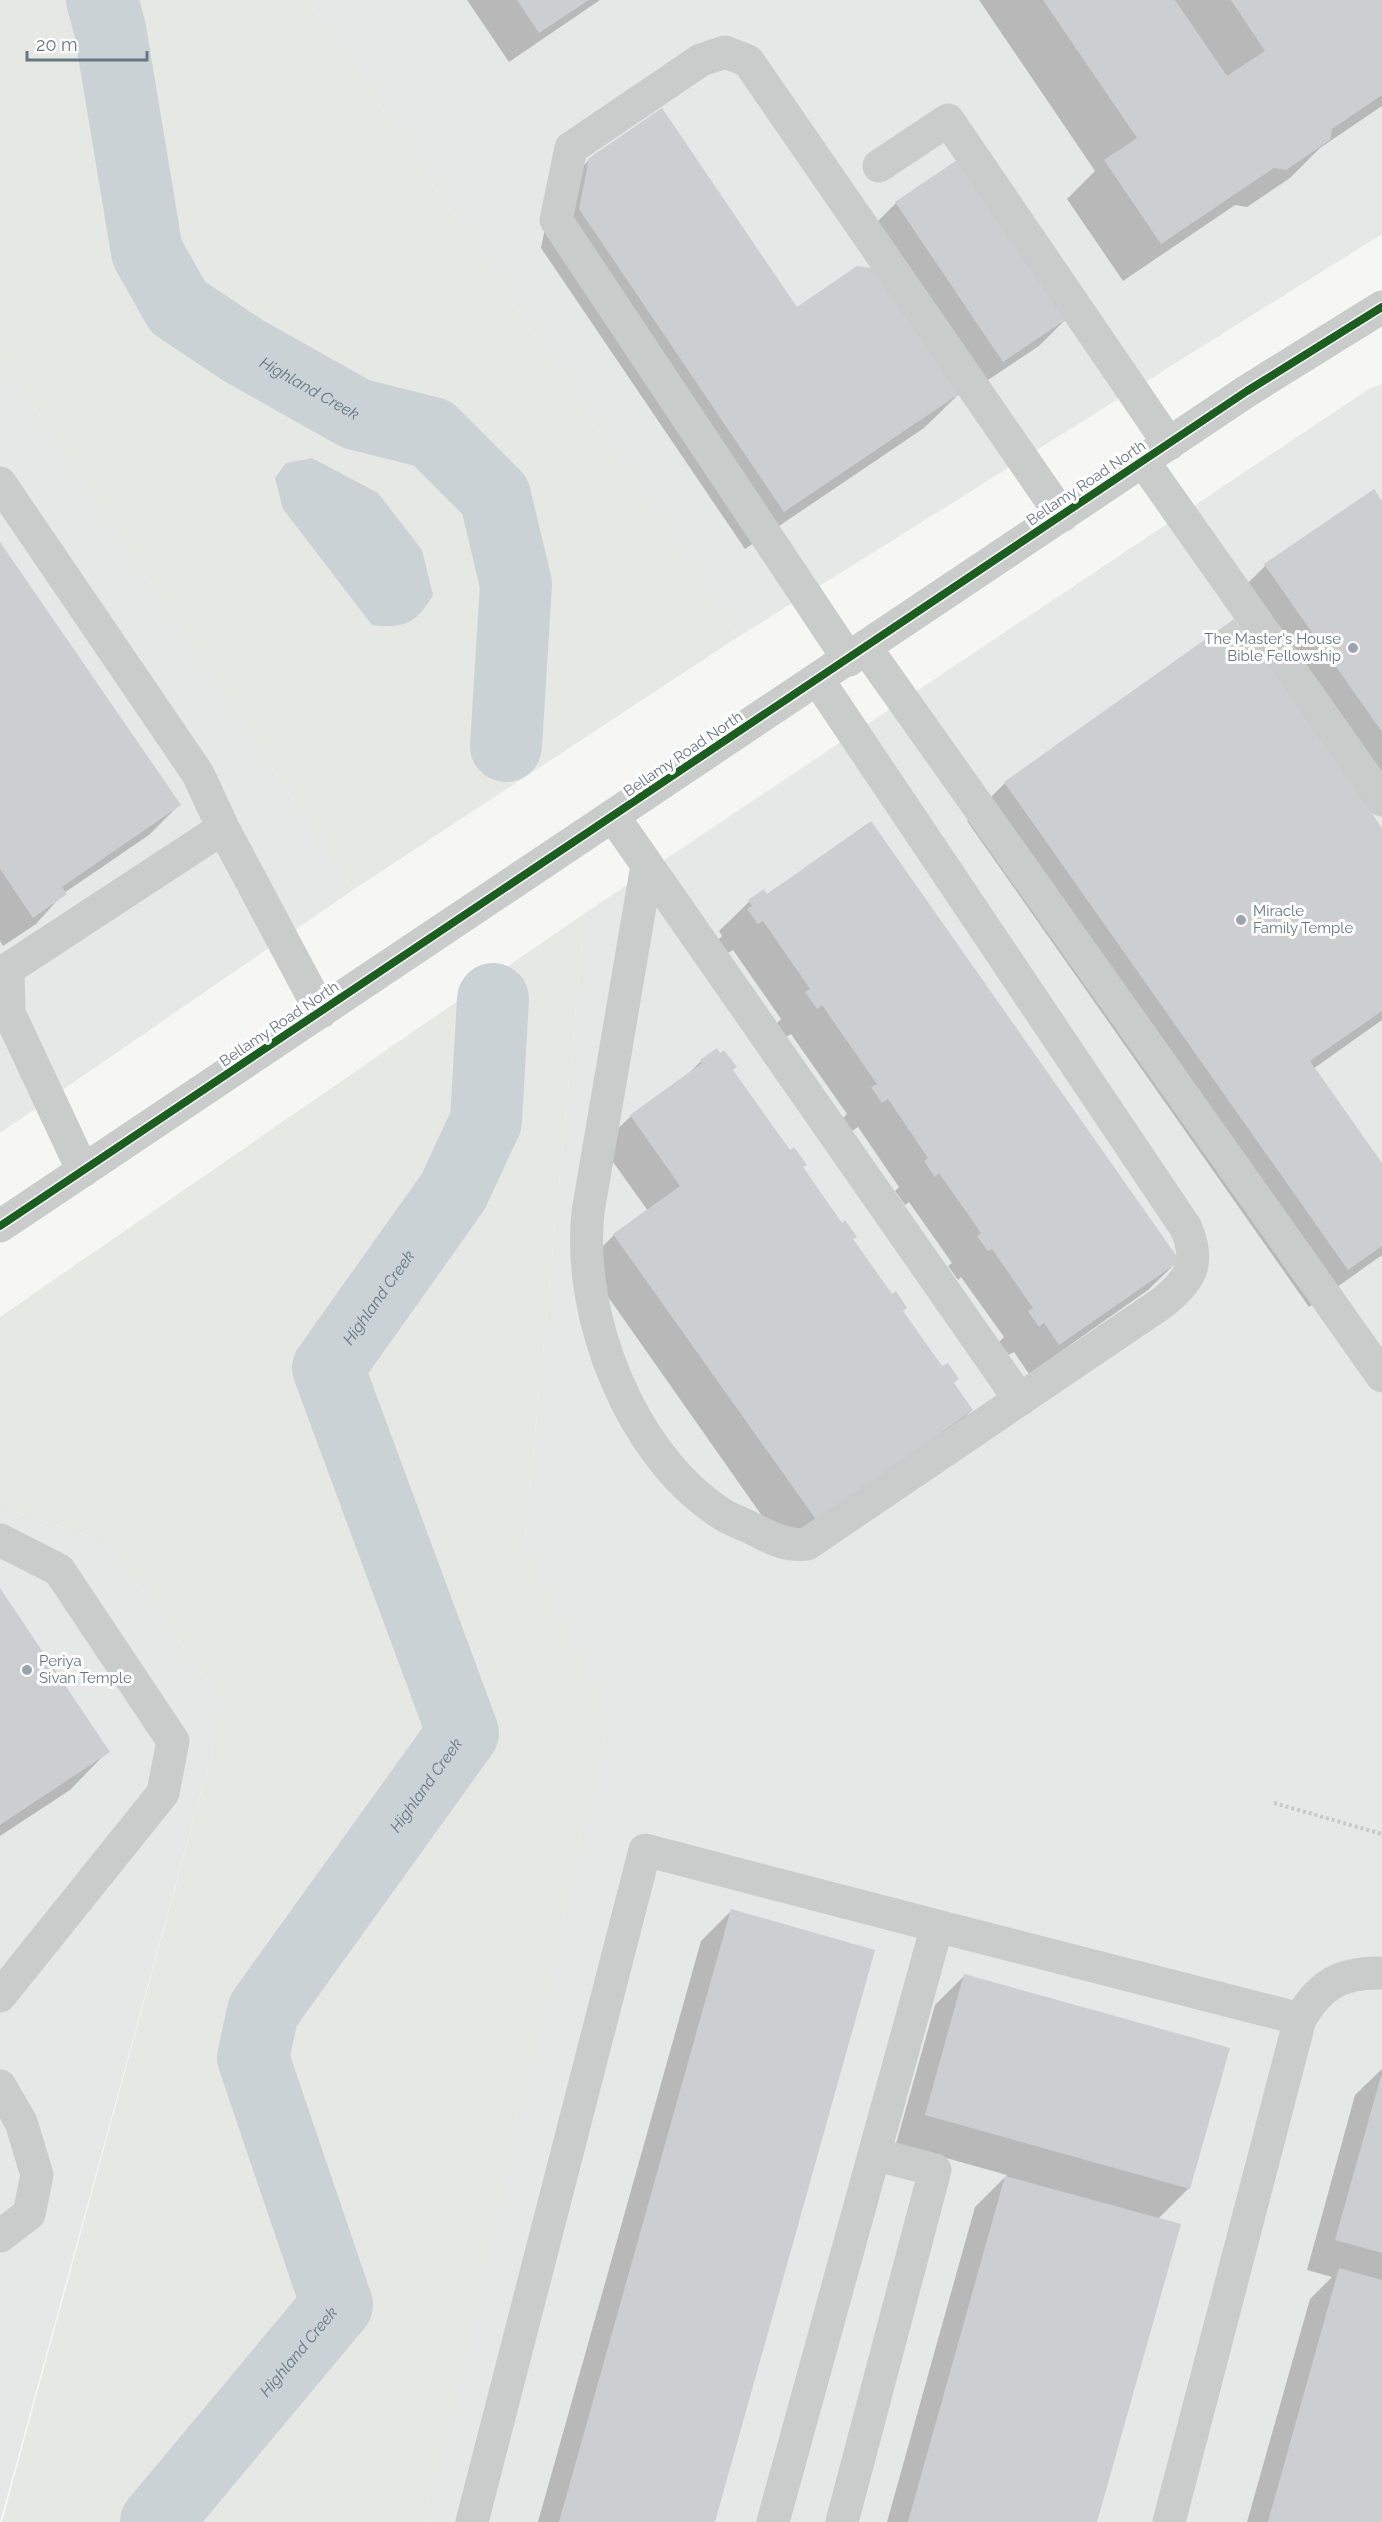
<svg xmlns="http://www.w3.org/2000/svg" width="1382" height="2522" font-family="Raleway,sans-serif">
<rect width="100%" height="100%" fill="#f6f6f5"/>
<path fill="#e6e7e7" d="M308,0h1074v234l-644,403z
M0,356l353,534 -353,243z
M1382,384v2138h-958l184,-804 -84,-168 61,-637 784,-524z
M0,1507l107,35 118,163 -225,817z"/>
<path fill="#e6e8e3" d="M0,0h308l430,637 -385,253 -353,-534z
M585,913l-61,637 84,168 -184,804h-422l223,-817 -118,-163 -107,-35v-190z"/>
<path fill="#cbd2d6" d="M312,458l66,35 44,57 11,45c-16,28 -29,34 -61,30l-89,-116 -8,-31 11,-15z"/>
<path fill="#0003" d="M467,0h133l-91,62z
M979,0h403v106l-62,42 -30,30 -43,29 -12,-2 -112,76 -56,-82 28,-28z
M590,159l207,150 166,81 -39,38 -179,121 -204,-301 10,-50z
M896,203l173,113 -30,30 -66,44 -107,-157z
M1373,491l9,12v307l-155,-206 38,-38z
M0,544l179,261 -30,30 -85,58 -28,31 -33,22 -3,-5z
M1005,783l377,48v189l-69,49 69,96v90l-73,52 -342,-486z
M763,891l415,370 -30,29 -119,84 -15,-22 -5,3 -10,-13 5,-5 -43,-60 -3,3 -10,-14 4,-3 -43,-61 -4,3 -10,-14 4,-4 -41,-60 -6,4 -9,-13 4,-4 -56,-80 -5,3 -9,-14 4,-4 -48,-69 -5,3 -10,-13 4,-4 -3,-5 30,-29z
M701,1061l31,9 240,340 -30,30 -156,110 -201,-286 29,-29 34,-24 -47,-66 30,-29 54,-39z
M0,1591l108,160 -38,39 -70,46z
M731,1911l-18,611h-175l163,-581z
M965,1975l224,213 -31,31 -62,303h-209l88,-315 32,-32 -111,-31 39,-139z
M1382,2069v453h-135l63,-223 22,-22 -25,-7 48,-175z"/>
<g fill="none" stroke-linecap="round" stroke-linejoin="round">
<g stroke="#cbd2d6" stroke-width="72">
<path id="s1" d="M102,0l8,29 37,223 31,55 66,44 112,63 76,19 63,63 21,88 -10,162"/>
<path id="s2" d="M156,2522l181,-217 -84,-247 10,-47 200,-278 -135,-365 125,-176 33,-71 7,-122"/>
</g>
</g>
<path fill="#cdcecf" d="M517,0h72l-50,33z
M1043,0h132l52,76 38,-25 -34,-51h151v95l-50,34 -2,11 -44,30 -12,-2 -113,76 -57,-84 33,-22z
M662,108l135,199 60,-41 26,4 82,120 -181,122 -205,-303 10,-51z
M963,156l108,160 -68,46 -108,-160z
M1374,489l8,12v231l-118,-168z
M0,542l181,263 -119,82 5,7 -34,24 -33,-49z
M1234,619l148,209v183l-72,50 72,102v83l-34,24 -344,-488z
M871,821l309,440 -121,84 -15,-22 -5,4 -11,-16 5,-3 -41,-59 -4,2 -11,-15 4,-3 -42,-60 -4,4 -11,-16 4,-3 -40,-59 -6,4 -11,-16 6,-3 -55,-79 -5,4 -12,-17 5,-3 -47,-68 -5,3 -11,-15 5,-3 -4,-6 16,-11 3,5z
M717,1048l3,5 4,-3 13,17 -4,3 57,80 4,-3 13,18 -4,2 39,56 3,-3 12,17 -4,2 39,55 4,-3 11,17 -4,3 39,55 6,-3 11,16 -5,4 19,27 -156,111 -204,-287 67,-48 -50,-71 72,-52 -2,-3z
M0,1588l110,164 -110,73z
M731,1909l144,41 -160,572h-156z
M964,1974l266,74 -40,141 -265,-74z
M1381,2076h1v177l-47,-13z
M1005,2176l176,48 -84,298h-189z
M1339,2268l43,12v242h-114z"/>
<g fill="none" stroke-linecap="round" stroke-linejoin="round">
<path stroke="#c8c9ca" stroke-width="4" stroke-dasharray="3 3" stroke-linecap="butt" d="M1274,1803l108,31"/>
<path stroke="#cacccc" stroke-width="33" d="M879,166l69,-46 221,324
M1143,461l239,339
M0,483l198,291 25,54
M866,648l516,728
M849,660l-293,-440 15,-72 130,-88 24,-8 23,9 314,455
M613,816l407,584
M647,865l-59,347c-11,104 42,241 131,300 8,6 19,10 28,14 20,10 38,21 60,18l355,-241c29,-24 39,-39 24,-75l-368,-548
M83,1171l-74,-158 -1,-44 215,-141 98,184
M0,1226l1247,-835 135,-84
M0,1540l59,30 114,171 -10,52 -163,203
M937,1926l363,93
M0,2086l21,36 16,53 -8,39 -29,22
M472,2522l173,-672 292,76 -164,596
M842,2522l93,-352 -61,-16
M1169,2522l131,-503c20,-35 42,-47 82,-46"/>
<defs>
<path id="cycleway" d="M0,1226l1247,-835 135,-84"/>
</defs>
<use href="#cycleway" stroke="#fff" stroke-width="11"/>
<use href="#cycleway" stroke="#1b5e20" stroke-width="8"/>
</g>
<g fill="#99a3ac" stroke="#fff" stroke-width="2">
<circle cx="1353" cy="648" r="6"/>
<circle cx="1241" cy="920" r="6"/>
<circle cx="27" cy="1670" r="6"/>
</g>
<g text-anchor="middle" dominant-baseline="central" stroke-width="6" stroke-linejoin="round" paint-order="stroke">
<g font-size="15" fill="#677684" stroke="#fff">
<text transform="translate(1086 483) rotate(-34)">Bellamy Road North</text>
<text transform="translate(683 754) rotate(-34)">Bellamy Road North</text>
<text transform="translate(279 1024) rotate(-34)">Bellamy Road North</text>
</g>
<g font-size="15" fill="#677684" stroke="#fff" text-anchor="start">
<text x="1341" y="639" text-anchor="end">The Master's House<tspan x="1341" dy="17">Bible Fellowship</tspan></text>
<text x="1253" y="911">Miracle<tspan x="1253" dy="17">Family Temple</tspan></text>
<text x="39" y="1661">Periya<tspan x="39" dy="17">Sivan Temple</tspan></text>
</g>
<g font-size="16" font-style="italic" fill="#637780" stroke="#fff">
<text stroke="none"><textPath href="#s1" startOffset="474">Highland Creek</textPath></text>
<text stroke="none"><textPath href="#s2" startOffset="1410">Highland Creek</textPath></text>
<text stroke="none"><textPath href="#s2" startOffset="870">Highland Creek</textPath></text>
<text stroke="none"><textPath href="#s2" startOffset="222">Highland Creek</textPath></text>
</g>
</g>
<path d="M27 51v9h120v-9" fill="none" stroke="#677684" stroke-width="3"/>
<text x="36" y="51" font-size="18" fill="#677684" stroke="#ffffff" stroke-width="4.5" paint-order="stroke">20 m</text>
</svg>
